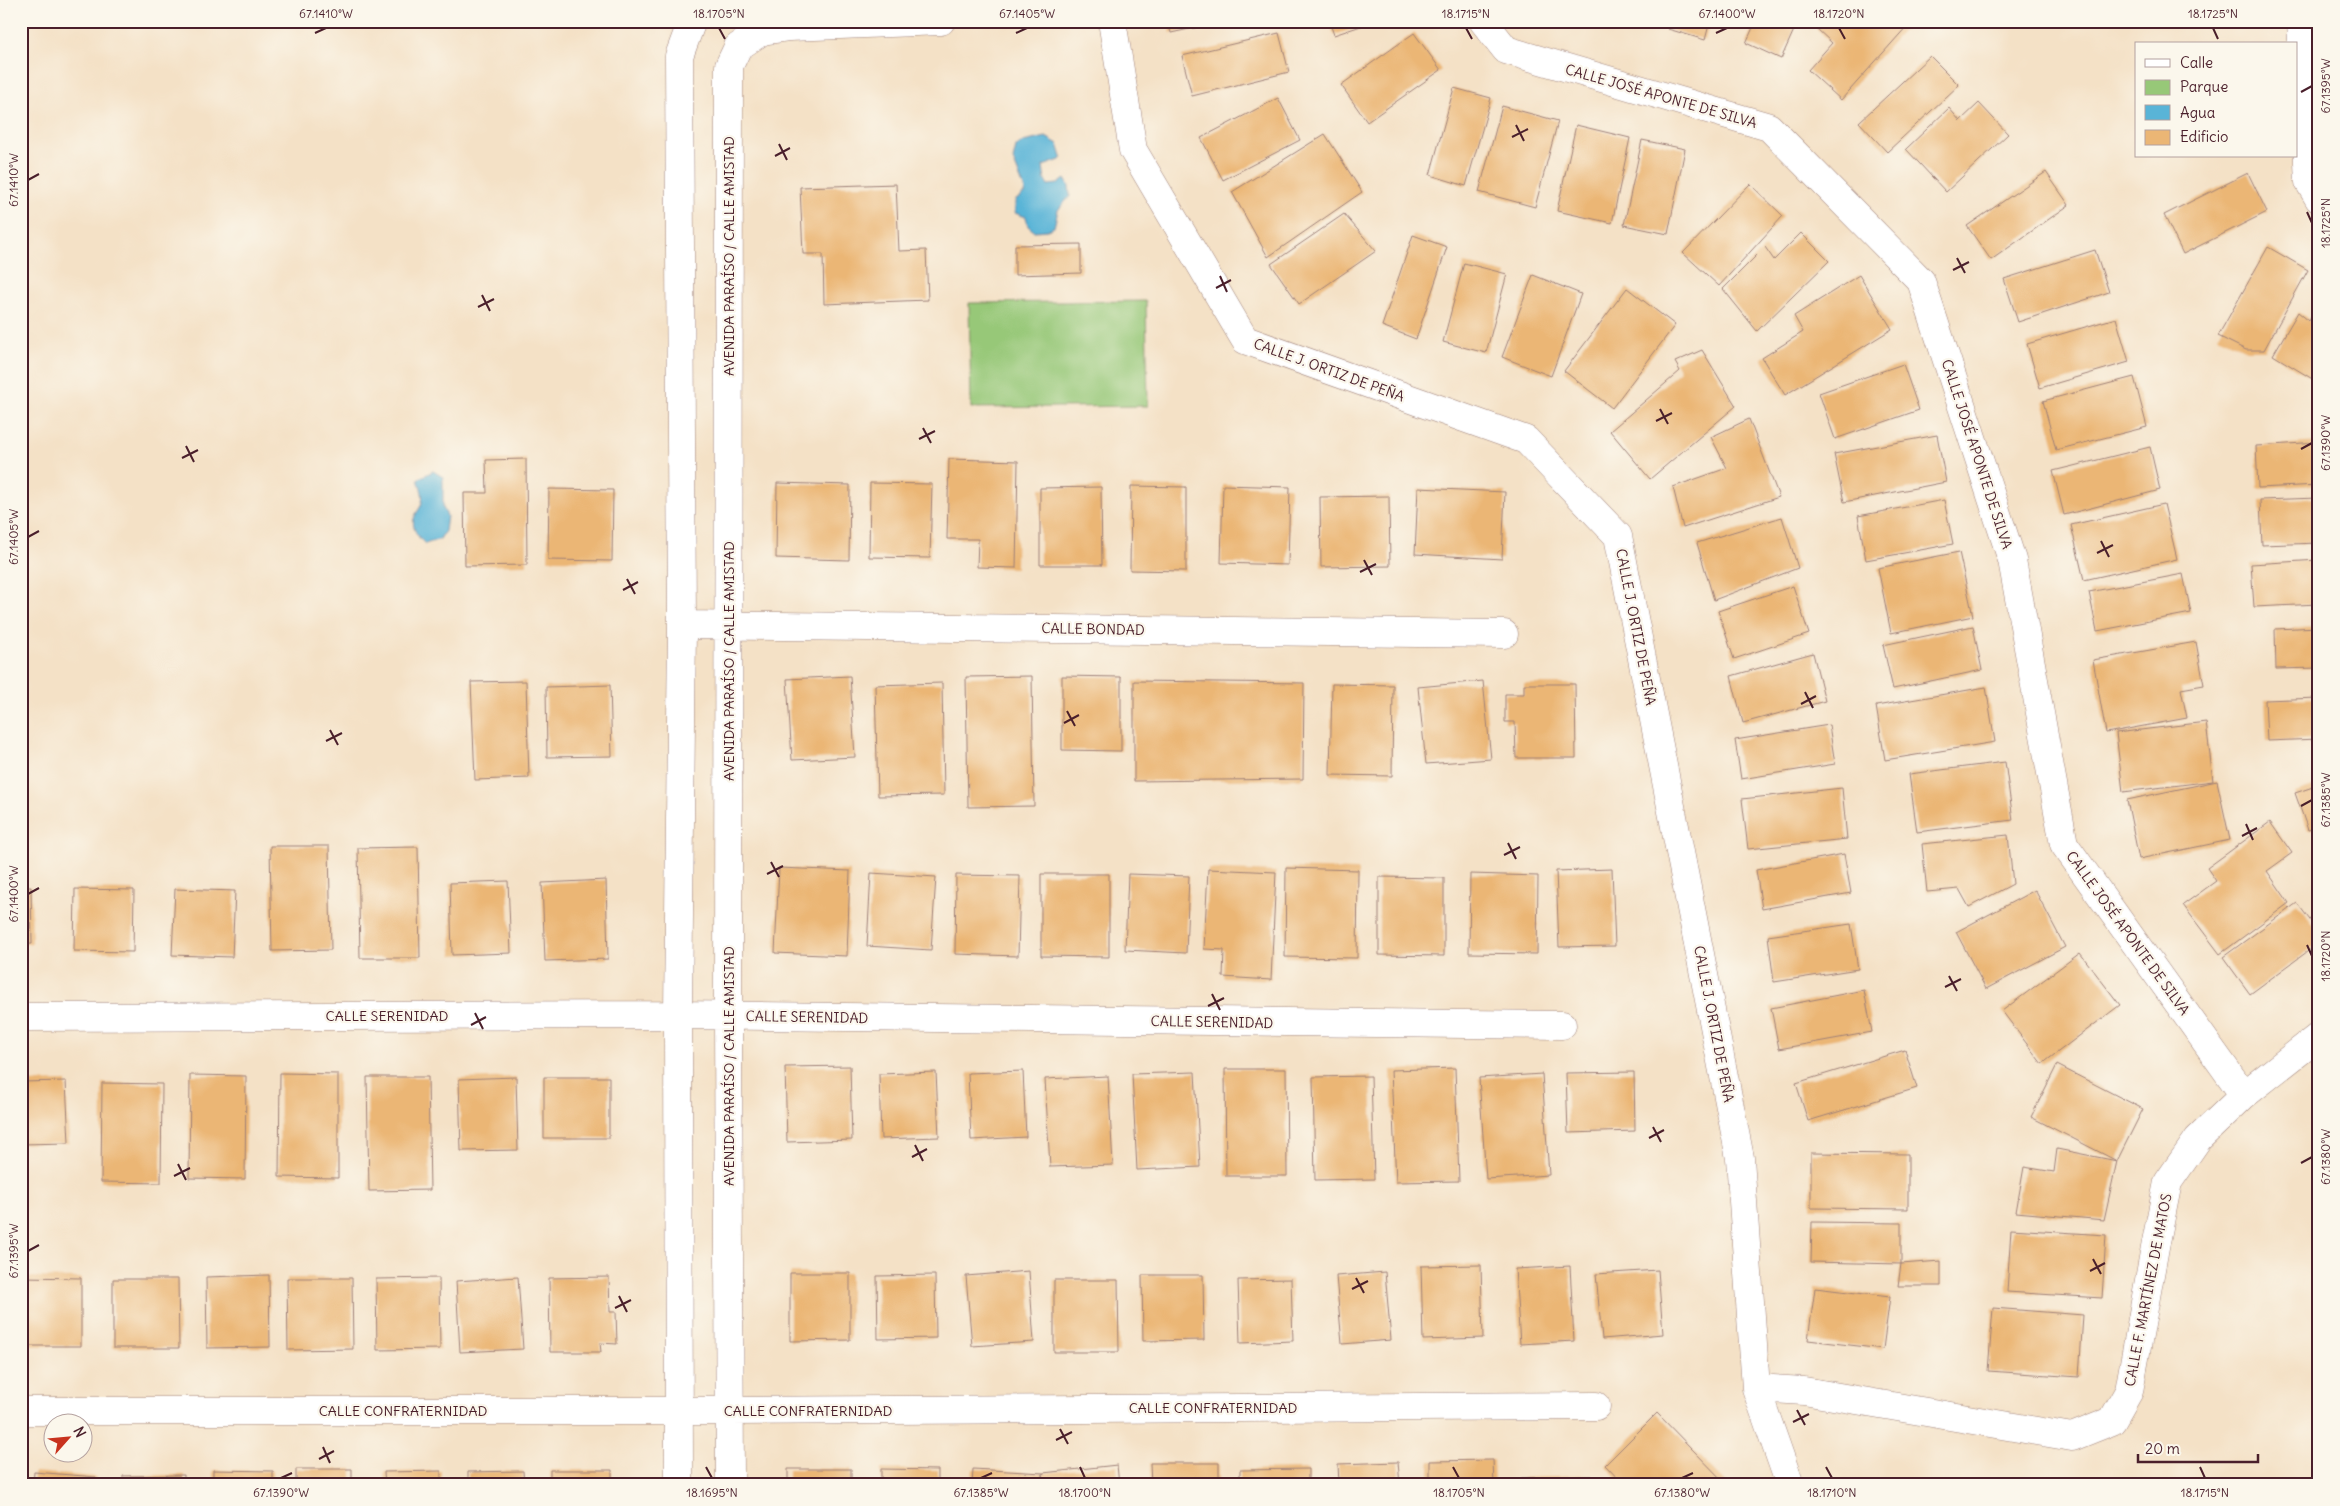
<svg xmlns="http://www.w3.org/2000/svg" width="2340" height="1506" font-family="Delius,sans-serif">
<rect width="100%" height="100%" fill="#fbf7ec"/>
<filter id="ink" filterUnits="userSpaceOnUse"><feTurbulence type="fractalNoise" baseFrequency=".02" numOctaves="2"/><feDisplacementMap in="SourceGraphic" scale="10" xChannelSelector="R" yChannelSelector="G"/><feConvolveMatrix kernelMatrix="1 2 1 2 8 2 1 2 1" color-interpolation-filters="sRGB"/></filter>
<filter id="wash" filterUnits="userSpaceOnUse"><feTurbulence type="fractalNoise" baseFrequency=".0096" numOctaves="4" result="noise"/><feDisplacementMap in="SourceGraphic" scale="20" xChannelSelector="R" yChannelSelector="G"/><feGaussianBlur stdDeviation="1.12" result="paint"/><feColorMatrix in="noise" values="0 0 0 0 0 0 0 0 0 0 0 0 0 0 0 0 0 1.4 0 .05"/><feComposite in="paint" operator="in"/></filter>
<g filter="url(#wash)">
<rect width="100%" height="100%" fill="#f4e1c6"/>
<path fill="#97c878" stroke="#707452" d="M1146,301l2,105 -177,2 -2,-105z"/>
<path fill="#59b4d7" stroke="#526a81" d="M1046,137l12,7 4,13 -2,3 -17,6 2,14 3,5 10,-1 7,-5 4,7 1,10 -12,14 -4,17 -7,3 -13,1 -6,-5 -2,-9 -11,-4v-12l9,-7 1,-4 -12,-30 3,-13 7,-5z
M433,471l10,6v31l4,8 -2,15 -5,8 -15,5c-7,-7 -15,-17 -10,-28 2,-5 6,-8 7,-14 2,-8 -2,-15 -4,-23z"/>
<g id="blocks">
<path fill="#ebb675" d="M1168,21h53v1l-50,11z
M1329,21h44v1l-39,13z
M1670,21h40l-5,19 -37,-11z
M1756,21h42l-17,38 -35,-16z
M1822,21h82l4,4 -67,75 -33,-30 24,-27 -16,-15z
M2224,21h39v3l-39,-1z
M1279,33l10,39 -97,24 -10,-40z
M1414,33l27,37 -74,52 -26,-37z
M1930,56l29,29 -72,67 -28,-30z
M1454,88l37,10 -25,88 -36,-11z
M1278,98l22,42 -77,40 -22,-42z
M1979,103l29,31 -62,58 -40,-43 43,-41 11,13z
M1502,106l56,15 -23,86 -56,-15z
M1576,125l54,13 -18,85 -55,-12z
M1325,134l37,58 -94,65 -36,-65z
M1642,140l43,9 -17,85 -44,-9z
M2046,172l23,33 -78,55 -24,-34z
M2248,173l19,39 -84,42 -19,-39z
M896,184l3,67 27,-1 2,50 -104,4 -1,-50h-20l-3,-67z
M1750,184l33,32 -64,70 -36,-33z
M1344,214l32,37 -77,53 -28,-40z
M1801,233l28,28 -72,70 -34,-42 42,-42 9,13z
M1413,235l34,12 -31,92 -34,-13z
M1081,244v29l-66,2v-30z
M2268,247l40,23 -44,80h-18l-28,-14z
M2095,250l14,42 -91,30 -14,-43z
M1464,263l43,11 -21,79 -43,-11z
M1533,275l48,19 -30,82 -49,-19z
M1859,275l33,54 -107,66 -23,-37 41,-26 -9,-16z
M1627,288l48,37 -63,83 -48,-37z
M2319,303v80l-46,-28 25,-43 11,9z
M2116,318l13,44 -89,26 -13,-44z
M1702,350l34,56 -86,73 -40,-48 70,-60 -5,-9z
M1903,364l16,46 -84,29 -16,-46z
M2134,377l13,50 -91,23 -13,-49z
M1749,419l30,78 -96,31 -10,-41 54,-19 -16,-31z
M1937,435l9,47 -102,20 -10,-48z
M2319,442v43l-61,3 -2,-42z
M2150,447l10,43 -96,25 -11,-44z
M526,459l1,106 -62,1 -1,-73h23l-1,-33z
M949,459l69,2 -2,107 -39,-1 1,-28h-31z
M777,483l73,2 -1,75 -73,-2z
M870,483l62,1 -2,74 -61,-1z
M1223,485l67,2 -2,78 -67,-2z
M1131,486l55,1v84l-56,-1z
M1101,487l1,78h-62v-77z
M1418,488l87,4 -3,67 -87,-5z
M549,489l64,1 -1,71 -64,-1z
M1389,496l1,70 -69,1 -1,-70z
M2319,498v45l-57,2 -2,-45z
M1944,500l9,44 -87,16 -8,-44z
M2164,504l13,55 -93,21 -13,-55z
M1782,517l16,51 -84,32 -17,-57z
M1959,552l14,64 -82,17 -13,-65z
M2319,560v44l-65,3 -3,-43z
M2183,574l8,39 -94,18 -8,-39z
M1793,586l16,48 -75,25 -16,-48z
M1973,626l9,44 -89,19 -10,-44z
M2319,627v41l-43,1 -1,-40z
M2196,642l8,43 -23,4 6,29 -81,15 -13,-73z
M1813,653l12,48 -82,22 -12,-47z
M850,676l5,81 -63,3 -5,-81z
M1032,676l2,130 -66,1 -2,-130z
M1062,676l59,1v74l-59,-1z
M526,681l3,97 -54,2 -4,-98z
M1134,681l170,2 -1,96 -169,2z
M1483,681l8,78 -65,5 -8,-77z
M942,683l2,112 -66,1 -3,-111z
M1332,684l61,1 -1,91 -62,-1z
M1524,684h51l1,74h-60l-1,-36h-10v-28h19z
M610,685l2,71 -65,1 -1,-70z
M1986,687l9,55 -110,18 -9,-54z
M2319,698v41l-52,2 -2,-41z
M2206,722l7,59 -90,11 -7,-59z
M1829,725l6,39 -94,15 -6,-39z
M2005,762l8,58 -96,12 -8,-58z
M2217,781l13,59 -91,19 -12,-59z
M2319,785v42l-11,3 -13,-37z
M1842,788l5,51 -99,10 -6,-50z
M2270,822l22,31 -25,18 22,32 -69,51 -37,-49 33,-24 -9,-13z
M2008,835l5,49 -44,23 -10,-18 -32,3 -5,-48z
M270,846h59l2,104 -59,1z
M418,847l2,111h-60l-2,-110z
M1844,854l7,39 -89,16 -6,-39z
M779,868l71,3 -3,85 -72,-3z
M1286,868l72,2 -1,88 -72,-1z
M1208,869l68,3 -5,108 -48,-3 1,-27 -20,-1z
M1612,869l3,77 -56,1 -3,-76z
M871,873l65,4 -5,73 -64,-4z
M1041,874h68v83l-68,-1z
M1128,874l61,2 -3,77 -61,-3z
M1470,874l68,2 -1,78 -68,-1z
M956,875l64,1 -2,80 -63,-2z
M1379,877l65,1v78l-65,-1z
M606,880l2,79 -63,2 -3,-78z
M508,881l3,72 -59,2 -2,-72z
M21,887h10l1,57h-11z
M75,889l59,1 -1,62 -59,-1z
M175,889l60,2 -3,66 -60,-2z
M2035,890l30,57 -79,42 -30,-57z
M2297,903l22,29v11l-69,51 -27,-37z
M1851,924l7,45 -84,13 -6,-46z
M2080,953l40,52 -78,59 -40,-53z
M1864,990l8,42 -93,17 -8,-41z
M1905,1050l12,38 -109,33 -12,-38z
M2057,1065l86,44 -26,52 -86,-44z
M850,1066l2,74 -65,2 -2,-75z
M1455,1068l4,113 -63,1 -5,-112z
M1225,1069h61l1,107h-61z
M1023,1071l3,66 -55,3 -3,-67z
M936,1072l3,65 -58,2 -2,-65z
M1195,1072l5,95 -63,3 -5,-96z
M1634,1072l1,59 -67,2 -2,-60z
M280,1073l58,1v104l-59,-1z
M1542,1074l7,101 -63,4 -7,-101z
M190,1075l56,1 -1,103 -56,-1z
M1108,1076l5,89 -63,2 -5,-88z
M1371,1076l3,103 -59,1 -2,-103z
M367,1077h61l2,113 -61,1z
M516,1077l2,73 -57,1 -2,-72z
M544,1077h65v61h-65z
M66,1081l3,62 -48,1v-62z
M102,1083l60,1 -1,99 -60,-1z
M2057,1149l60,12 -13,59 -88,-8 8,-45 30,5z
M1811,1153l97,1v55l-97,-1z
M1812,1222l89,1v41l-90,-2z
M2011,1229l95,6 -4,63 -95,-6z
M1941,1261v25h-43l3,-22z
M1481,1265l2,73 -60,2 -2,-74z
M1570,1266l4,75 -54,3 -5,-75z
M1658,1270l5,64 -61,5 -6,-65z
M1029,1271l5,71 -62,4 -6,-70z
M1385,1272l6,68 -49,4 -6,-68z
M790,1273h60v67l-60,1z
M269,1275l1,72 -63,1 -1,-71z
M935,1275l1,63 -58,1 -1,-63z
M1142,1275h61l1,65 -61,1z
M23,1277l58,1v68h-58z
M518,1277l5,72 -63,3 -4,-71z
M609,1277l1,35h6l1,32 -17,-1 1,9h-51l-1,-74z
M287,1278h65l1,71 -65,1z
M439,1278l1,71 -63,1 -1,-71z
M113,1279h65l1,69h-66z
M1291,1279l2,62 -53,2 -2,-63z
M1054,1280h64l1,72h-65z
M1815,1288l75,9 -7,52 -75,-9z
M1993,1308l90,7 -4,62 -91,-6z
M1657,1413l70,72h-103l-19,-20z
M1493,1460l1,25h-64v-24z
M1398,1462l2,23h-61l-1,-21z
M1150,1463h69v22h-68z
M1117,1465l2,20h-74l-2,-12z
M296,1469h56v16h-56z
M788,1469h63v16h-63z
M881,1469l57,1v15h-57z
M973,1469l70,4v12h-71z
M1308,1469v16h-68v-15z
M213,1470l60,1v14h-60z
M550,1470h62v15h-62z
M441,1471v14h-56l-1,-13z
M523,1471l1,14h-56v-13z
M34,1472l62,5 -1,8h-62z
M184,1475v10h-61v-9z
M1592,1476l1,9h-71v-7z"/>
</g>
</g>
<g filter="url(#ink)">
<use href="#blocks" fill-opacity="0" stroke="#9f8078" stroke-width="1"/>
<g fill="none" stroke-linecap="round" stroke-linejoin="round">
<defs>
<path id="street" d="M1112,21l21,129 112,190 281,100 92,96 122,622 16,230 34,97
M1483,21l23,29 263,77 152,154 91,279 52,284 180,251
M2301,21l8,161 10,17
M682,625l822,9
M21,1017l657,-2 884,10
M1756,1388l48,3 268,46 40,-16 17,-30 26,-144 13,-65 30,-43 46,-44 75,-59
M21,1411h710l865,-5
M679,1485l-1,-470 4,-390 -3,-569 13,-35
M730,1485l-2,-469 1,-950 9,-19 24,-16 27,-4 152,-6"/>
</defs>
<use href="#street" stroke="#9f8078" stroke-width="29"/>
<use href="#street" stroke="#fff" stroke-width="28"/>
</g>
</g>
<path fill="none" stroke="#4a1f2b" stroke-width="2" d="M719,28l6,11M1466,28l6,11M1839,28l6,11M2213,28l5,11M315,33l11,-5M1016,33l11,-5M1716,33l11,-5M2301,92l11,-6M1516,125l8,16M1512,137l16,-8M779,144l8,16M775,156l15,-8M28,180l11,-6M2307,212l5,11M1957,258l8,15M1953,270l16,-8M1220,276l7,16M1216,288l15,-8M482,295l8,16M478,307l16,-8M1660,409l8,15M1656,421l16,-8M923,428l8,15M919,439l16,-8M186,446l8,16M2301,449l11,-6M182,458l16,-8M28,537l11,-6M2101,541l8,16M2097,553l16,-8M1364,560l8,15M1360,572l16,-8M627,579l8,15M623,590l15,-8M1805,692l8,16M1801,704l15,-8M1067,711l8,15M1064,723l15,-8M330,730l8,15M326,741l16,-8M2301,806l11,-6M2246,824l7,16M2242,836l15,-8M1508,843l8,16M1504,855l16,-8M771,862l8,15M767,874l16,-8M28,894l11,-6M2307,945l5,11M1949,976l8,15M1945,987l16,-8M1212,994l8,16M1208,1006l16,-8M475,1013l8,16M471,1025l15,-8M1653,1127l8,15M1649,1138l15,-8M915,1145l8,16M912,1157l15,-8M2301,1163l11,-6M178,1164l8,16M174,1176l16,-8M28,1251l11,-6M2093,1259l8,15M2090,1271l15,-8M1356,1278l8,15M1352,1289l16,-8M619,1296l8,16M615,1308l16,-8M1797,1410l8,15M1793,1422l16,-8M1060,1429l8,15M1056,1440l16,-8M323,1447l7,16M319,1459l15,-8M706,1467l6,11M1080,1467l5,11M1453,1467l6,11M1826,1467l6,11M2200,1467l5,11M281,1478l11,-5M981,1478l11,-5M1682,1478l11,-5"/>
<g text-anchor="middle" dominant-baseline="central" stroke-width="4.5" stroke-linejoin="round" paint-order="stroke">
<g font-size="14" fill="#4a1f2b" stroke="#fbf7ec">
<text transform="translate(1661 96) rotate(16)">CALLE JOSÉ APONTE DE SILVA</text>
<text transform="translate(729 256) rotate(-90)">AVENIDA PARAÍSO / CALLE AMISTAD</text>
<text transform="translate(1329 370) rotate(20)">CALLE J. ORTIZ DE PEÑA</text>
<text transform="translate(1977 454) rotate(72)">CALLE JOSÉ APONTE DE SILVA</text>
<text transform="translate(1636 627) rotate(79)">CALLE J. ORTIZ DE PEÑA</text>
<text transform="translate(1093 629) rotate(1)">CALLE BONDAD</text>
<text transform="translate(729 661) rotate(-90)">AVENIDA PARAÍSO / CALLE AMISTAD</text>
<text transform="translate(2128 933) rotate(54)">CALLE JOSÉ APONTE DE SILVA</text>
<text x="387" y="1016">CALLE SERENIDAD</text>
<text transform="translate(807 1017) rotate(1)">CALLE SERENIDAD</text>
<text transform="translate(1212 1022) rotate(1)">CALLE SERENIDAD</text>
<text transform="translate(1714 1024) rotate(79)">CALLE J. ORTIZ DE PEÑA</text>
<text transform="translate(729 1066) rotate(-90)">AVENIDA PARAÍSO / CALLE AMISTAD</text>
<text transform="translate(2148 1290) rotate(-79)">CALLE F. MARTÍNEZ DE MATOS</text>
<text x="1213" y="1408">CALLE CONFRATERNIDAD</text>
<text x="403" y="1411">CALLE CONFRATERNIDAD</text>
<text x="808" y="1411">CALLE CONFRATERNIDAD</text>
</g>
</g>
<rect width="2340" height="1506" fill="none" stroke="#fbf7ec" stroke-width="55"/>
<rect x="2135" y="42" width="162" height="115" fill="#fbf7ec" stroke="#b4a19f"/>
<rect x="2145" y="59" width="25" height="8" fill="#ffffff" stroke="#b4a19f"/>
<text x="2180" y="68" font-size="15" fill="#4a1f2b">Calle</text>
<rect x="2145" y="80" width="25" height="15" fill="#97c878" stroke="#b4a19f"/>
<text x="2180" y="92" font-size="15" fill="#4a1f2b">Parque</text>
<rect x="2145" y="105" width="25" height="15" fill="#59b4d7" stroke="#b4a19f"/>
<text x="2180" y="118" font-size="15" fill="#4a1f2b">Agua</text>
<rect x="2145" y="130" width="25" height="15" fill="#ebb675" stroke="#b4a19f"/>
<text x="2180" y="142" font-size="15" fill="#4a1f2b">Edificio</text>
<g transform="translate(68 1438) rotate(63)"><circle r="24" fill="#fbf7ec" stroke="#b4a19f"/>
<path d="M0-4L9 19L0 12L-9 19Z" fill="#c8321e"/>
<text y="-8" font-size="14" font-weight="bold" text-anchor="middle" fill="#4a1f2b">N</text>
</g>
<path d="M2138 1454v8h120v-8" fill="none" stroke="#4a1f2b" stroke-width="2.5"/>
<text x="2145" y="1454" font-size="15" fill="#4a1f2b" stroke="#fbf7ec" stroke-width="4" paint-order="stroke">20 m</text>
<rect x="28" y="28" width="2284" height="1450" fill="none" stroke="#4a1f2b" stroke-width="2"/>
<g font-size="12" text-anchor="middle" fill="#4a1f2b">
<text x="326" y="18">67.1410°W</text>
<text x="719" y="18">18.1705°N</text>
<text x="1027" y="18">67.1405°W</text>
<text x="1466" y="18">18.1715°N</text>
<text x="1727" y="18">67.1400°W</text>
<text x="1839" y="18">18.1720°N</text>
<text x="2213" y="18">18.1725°N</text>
<text transform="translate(2326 86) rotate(-90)" y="4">67.1395°W</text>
<text transform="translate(14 180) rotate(-90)" y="4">67.1410°W</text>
<text transform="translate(2326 223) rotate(-90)" y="4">18.1725°N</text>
<text transform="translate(2326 443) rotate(-90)" y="4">67.1390°W</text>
<text transform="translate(14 537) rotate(-90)" y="4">67.1405°W</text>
<text transform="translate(2326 800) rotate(-90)" y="4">67.1385°W</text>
<text transform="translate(14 894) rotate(-90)" y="4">67.1400°W</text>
<text transform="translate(2326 956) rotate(-90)" y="4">18.1720°N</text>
<text transform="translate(2326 1157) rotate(-90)" y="4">67.1380°W</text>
<text transform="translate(14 1251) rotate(-90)" y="4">67.1395°W</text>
<text x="281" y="1497">67.1390°W</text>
<text x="712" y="1497">18.1695°N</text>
<text x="981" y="1497">67.1385°W</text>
<text x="1085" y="1497">18.1700°N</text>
<text x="1459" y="1497">18.1705°N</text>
<text x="1682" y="1497">67.1380°W</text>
<text x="1832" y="1497">18.1710°N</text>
<text x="2205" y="1497">18.1715°N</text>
</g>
</svg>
